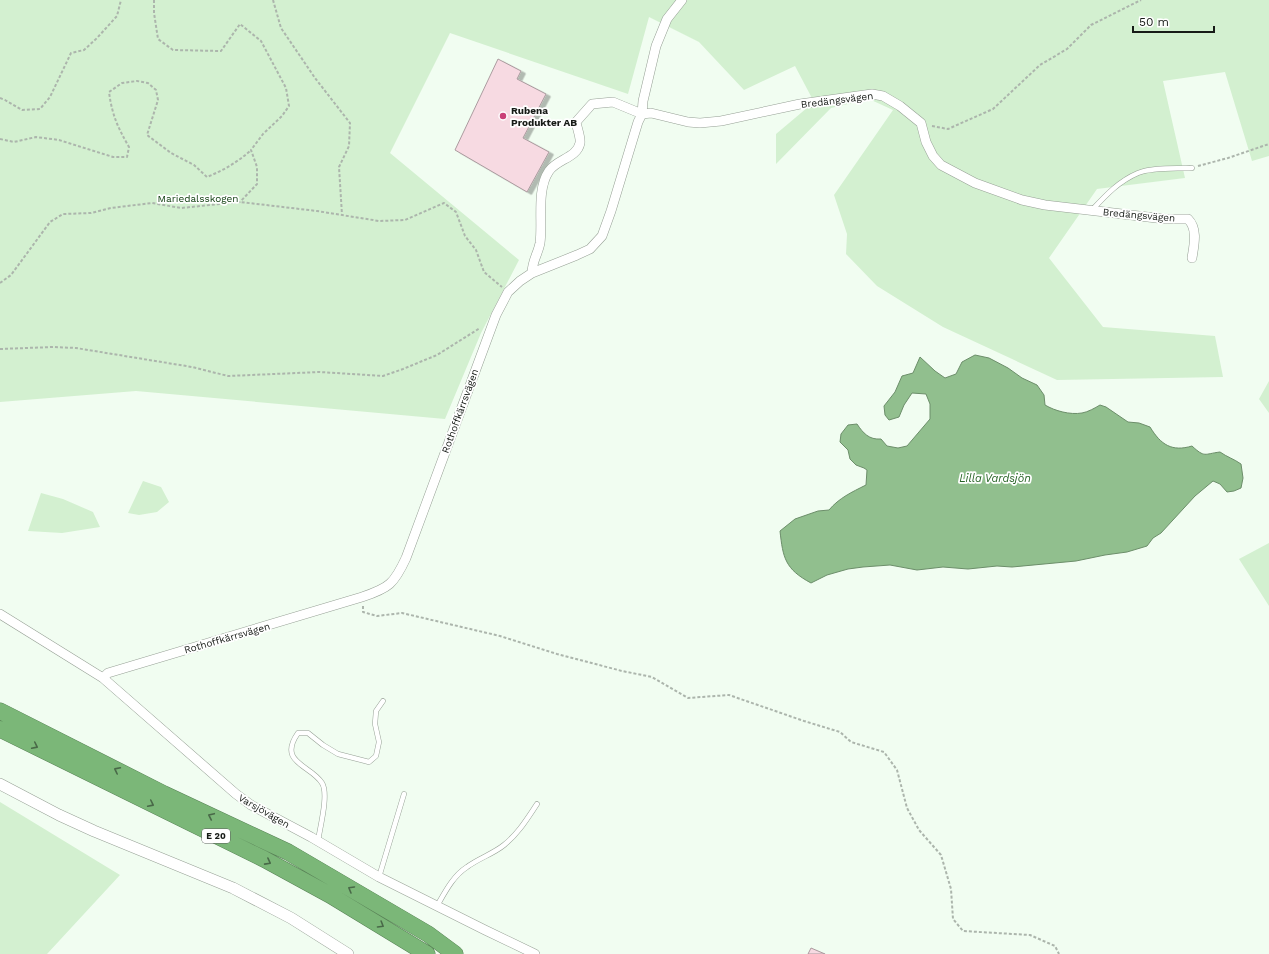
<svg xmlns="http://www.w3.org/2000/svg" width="1269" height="954" font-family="'Work Sans',sans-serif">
<defs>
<filter id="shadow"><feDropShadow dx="4.5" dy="2.5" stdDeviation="0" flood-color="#0004"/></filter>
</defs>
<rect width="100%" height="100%" fill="#f1fdf1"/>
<path fill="#d3f0d0" d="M0,0h1269v156l-17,5 -27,-89 -62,9 22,97 -88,11 -48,69 54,69 112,9 8,41 -166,3 -114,-53 -66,-41 -31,-32 1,-20 -13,-39 59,-85 -24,-11 -38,9 -55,56v-30l38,-32 -19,-36 -51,24 -45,-48 -50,-25 -21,77 -178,-61 -60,120 129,107 -38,73 -36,86 -309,-28 -136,11z
M1269,381v32l-10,-14z
M143,481l18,6 8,15 -12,10 -18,3 -11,-2z
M41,493l22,6 30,13 7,15 -38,6 -34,-2z
M1269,543v63l-30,-47z
M0,802l120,73 -73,79h-47z"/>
<path fill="#91bf8e" stroke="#6c8e6a" d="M975,355l14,3 19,10 14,10 15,7 7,10 1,10c10,6 25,10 37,8 6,-1 13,-5 18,-8l6,2 22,15 11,1 11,4c11,18 22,25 42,19 13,12 12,8 28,6 7,5 14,7 21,12l2,14 -2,10 -7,3 -7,1 -7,-8 -7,-3 -18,15 -34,37 -8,5 -6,8 -20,6 -22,3 -29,6 -64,6 -15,-1 -29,3 -25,-2 -26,3 -27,-5 -27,2 -15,2 -21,6 -16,8c-26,-14 -28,-25 -31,-52l15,-12 23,-8 11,-1c10,-12 23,-18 37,-25l1,-15 -3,-2 -8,-3 -6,-6 -2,-9 -8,-8 1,-8 7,-9 9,-1c6,9 12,16 24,15l6,7 11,2 9,-2 23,-27v-15l-4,-10 -14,-1 -8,12 -5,12 -10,3 -4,-5 -1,-9 11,-14 7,-16 11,-3 7,-16 15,14 10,7 11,-4 6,-12z"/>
<path fill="#f7dae2" stroke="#ab9b9f" filter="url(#shadow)" d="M498,59l23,12 -4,8 29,15 -23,44 26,14 -22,40 -72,-42z
M811,948l14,6h-17z"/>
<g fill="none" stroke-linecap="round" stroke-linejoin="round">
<defs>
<path id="service" d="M1092,210c14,-15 27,-29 46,-37 16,-6 37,-4 54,-5
M318,841c2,-14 11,-47 4,-58 -11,-18 -45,-20 -24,-50h10l15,12 15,9 31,8 7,-6 3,-14 -4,-18 1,-13 7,-10
M379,877l25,-83
M437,906c8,-14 16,-30 30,-39 12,-9 26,-13 37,-22 14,-11 23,-26 33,-41"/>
<path id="minor" d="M532,273c0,-12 6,-19 8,-30 3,-21 -4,-53 9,-72 8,-12 28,-13 31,-28 1,-5 -3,-15 -4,-21l16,-18 21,-2 29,12 9,-1 37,9 12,1 21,-2 79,-17 72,-10 11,2 17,10 21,17 5,19 7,14 8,9 34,18 47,17 23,5 120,14h23c10,10 6,26 4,39
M0,614l103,64 133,116 15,11 60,32 68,40 106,53 50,24
M103,678l5,-5 254,-76c27,-9 32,-13 44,-39l90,-243 12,-23 12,-11 12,-8 45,-18 13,-6 12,-13 9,-25 27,-89 4,-8 1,-13 13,-55 11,-27 15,-19"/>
<path id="tertiary" d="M0,784l59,31 35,16 139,57 58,30 57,36"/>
<path id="motorway" d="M0,711l164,83 124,58 140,82 27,20
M0,729l264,130 66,36 97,59"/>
</defs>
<use href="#service" stroke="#96a095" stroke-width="5.5"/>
<use href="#minor" stroke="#96a095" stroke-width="10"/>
<use href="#tertiary" stroke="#96a095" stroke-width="12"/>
<use href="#motorway" stroke="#588056" stroke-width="17"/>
<path stroke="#acb5ac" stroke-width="2" stroke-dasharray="3 2" stroke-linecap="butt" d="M154,0v13l4,26 15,11 48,1 19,-27 21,17 25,47 3,18 -7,10 -19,18 -12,16 6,17v17l-17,18
M273,0l8,28 34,50 35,45 -1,23 -10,21 3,48
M0,98l5,2 17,10 18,-1 10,-12 21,-44 13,-3 13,-12 20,-22 4,-16
M932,126l16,3 45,-20 47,-44 27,-16 24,-24 50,-25
M0,139l14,3 22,-5 23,3 54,17h14l2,-10c-11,-19 -17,-32 -20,-55l13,-9 15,-2 11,2 8,7 2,10 -11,35 24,18 23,12 13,12c17,-7 31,-15 44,-27
M1198,166l30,-8 41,-14
M0,283l11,-8 39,-53 13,-8 28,-1 20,-5 41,-5 29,5 59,-6 77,9 62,10 26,-1 39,-17 12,9 9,24 11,14 8,22 18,15
M0,349l53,-2 23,1 116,19 36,9 92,-4 63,4 20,-7 34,-14 43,-27
M363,606v6l14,4 25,-3 98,23 57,18 65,17 30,6 36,21 41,-3 75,26 36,11 11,10 33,10 13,18 10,38 12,22 22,25 10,34 2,30 10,12 67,4 25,11 4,8"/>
<use href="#service" stroke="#fff" stroke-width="4.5"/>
<use href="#minor" stroke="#fff" stroke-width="9"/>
<use href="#tertiary" stroke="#fff" stroke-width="11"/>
<use href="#motorway" stroke="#7bb778" stroke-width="16"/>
</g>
<defs><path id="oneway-chevron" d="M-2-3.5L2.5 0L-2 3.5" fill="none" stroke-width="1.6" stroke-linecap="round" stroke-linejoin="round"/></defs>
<g stroke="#496948">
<use href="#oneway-chevron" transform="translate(35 746) rotate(26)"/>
<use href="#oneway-chevron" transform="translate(117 770) rotate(-153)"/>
<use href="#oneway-chevron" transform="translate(151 804) rotate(26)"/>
<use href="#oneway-chevron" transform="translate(211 816) rotate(-155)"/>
<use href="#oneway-chevron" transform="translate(268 862) rotate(28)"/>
<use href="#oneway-chevron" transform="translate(351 889) rotate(-150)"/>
<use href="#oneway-chevron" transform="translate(381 925) rotate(31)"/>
</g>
<circle fill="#ca4078" stroke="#fff" stroke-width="1.5" cx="503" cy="116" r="4"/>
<g text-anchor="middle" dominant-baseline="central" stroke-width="3.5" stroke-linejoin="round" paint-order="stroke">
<rect fill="#fff" stroke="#5d5f5d" stroke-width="1" x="202" y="829" width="28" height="14" rx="3"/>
<g font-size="9" font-weight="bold" fill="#171b17">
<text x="216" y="836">E 20</text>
</g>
<g font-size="10" fill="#171b17" stroke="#fff">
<text transform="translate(837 100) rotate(-7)">Bredängsvägen</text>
<text transform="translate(1139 215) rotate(5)">Bredängsvägen</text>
<text transform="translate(460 411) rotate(-70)">Rothoffkärrsvägen</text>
<text transform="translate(227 638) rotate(-16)">Rothoffkärrsvägen</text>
<text transform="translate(264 811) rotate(30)">Varsjövägen</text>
</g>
<g font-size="10" font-weight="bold" fill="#171b17" stroke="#fff" text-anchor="start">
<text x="511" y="110">Rubena<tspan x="511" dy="12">Produkter AB</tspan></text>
</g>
<g font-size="10" fill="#114011" stroke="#fff">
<text x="198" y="198">Mariedalsskogen</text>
</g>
<g font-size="11" font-style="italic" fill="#256224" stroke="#fff">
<text x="995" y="478">Lilla Vardsjön</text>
</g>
</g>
<path d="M1133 26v6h81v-6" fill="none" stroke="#171b17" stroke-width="2"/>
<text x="1139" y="26" font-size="12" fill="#171b17" stroke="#ffffff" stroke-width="3" paint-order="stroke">50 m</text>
</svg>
